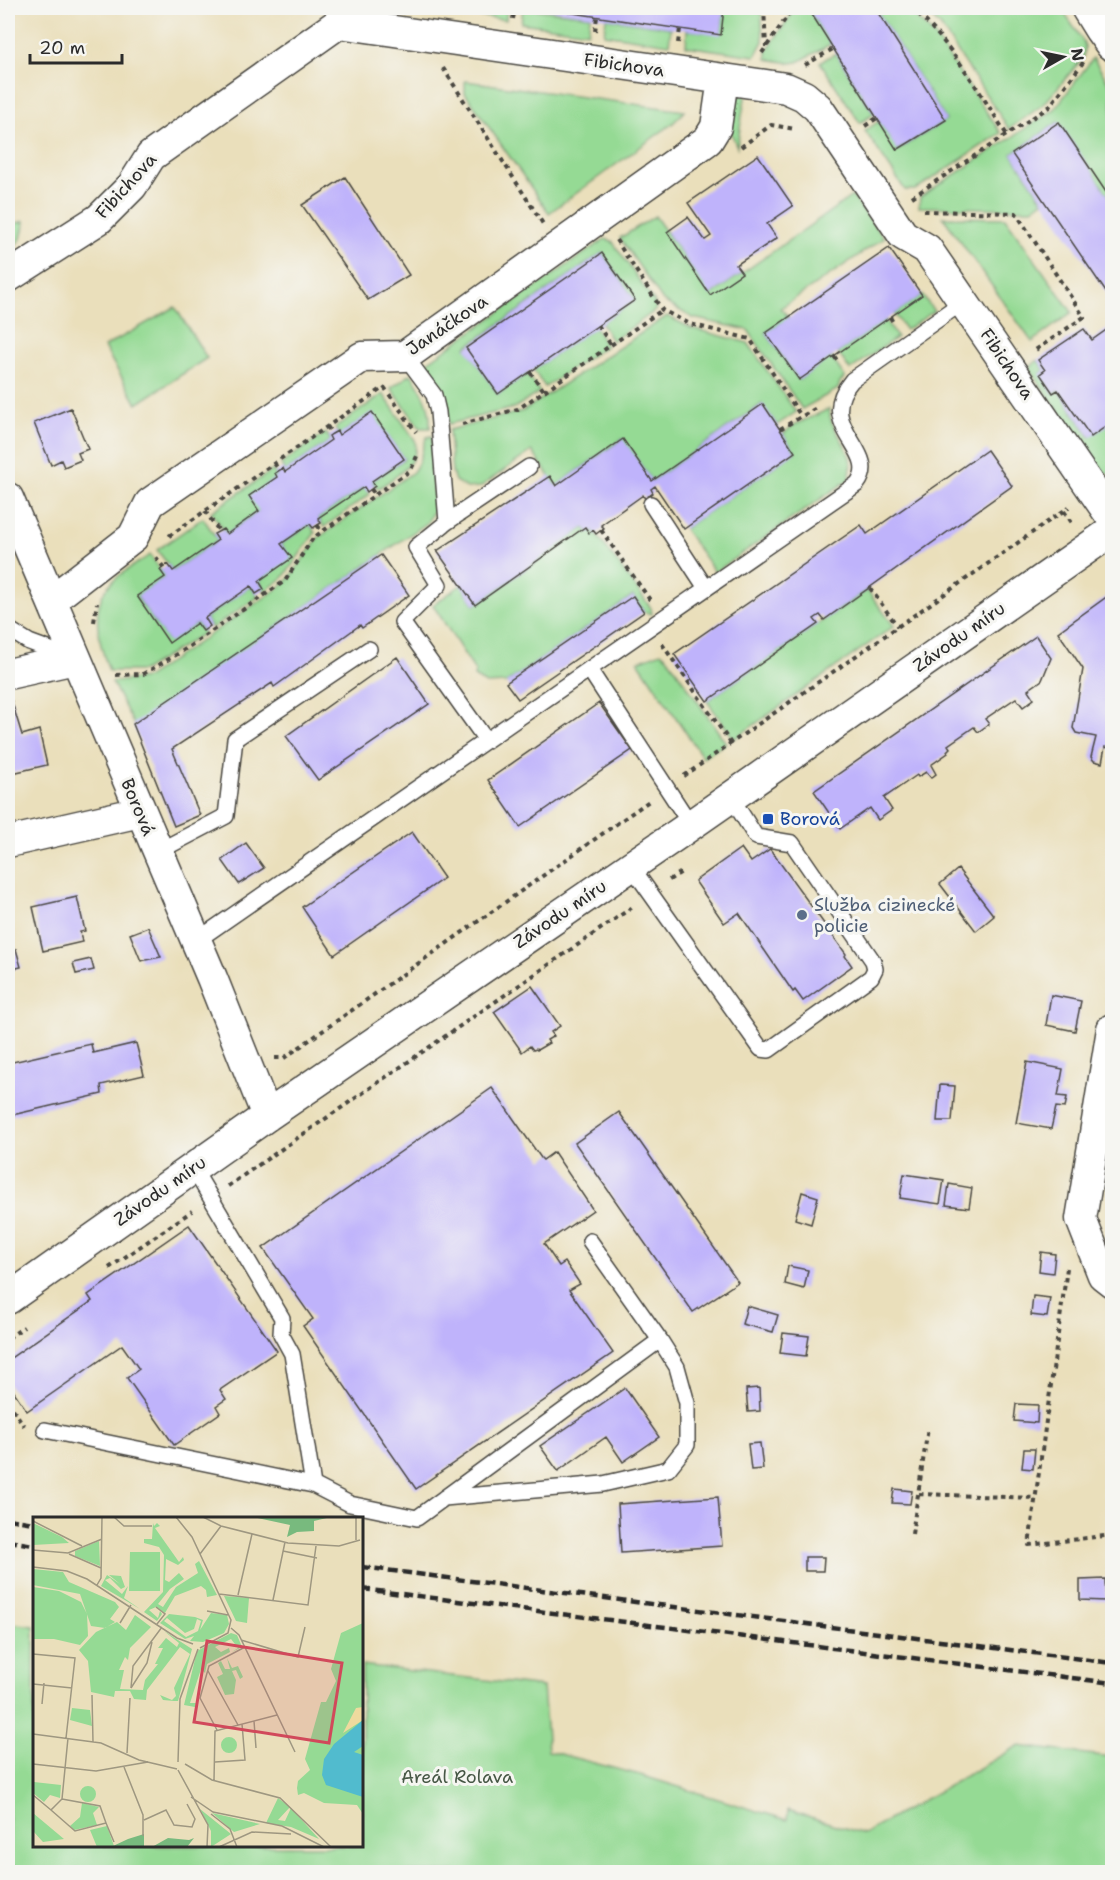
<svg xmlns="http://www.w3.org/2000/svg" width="1120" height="1880" font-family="'Shantell Sans',sans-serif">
<rect width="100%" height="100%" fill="#f6f6f2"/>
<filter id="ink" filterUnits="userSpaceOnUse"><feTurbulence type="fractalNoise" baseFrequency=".0167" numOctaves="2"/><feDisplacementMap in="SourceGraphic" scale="12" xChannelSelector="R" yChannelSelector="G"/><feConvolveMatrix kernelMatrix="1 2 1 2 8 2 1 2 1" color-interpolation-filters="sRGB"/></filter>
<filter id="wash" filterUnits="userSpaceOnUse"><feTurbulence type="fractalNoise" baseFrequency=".008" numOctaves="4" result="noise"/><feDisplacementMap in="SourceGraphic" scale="24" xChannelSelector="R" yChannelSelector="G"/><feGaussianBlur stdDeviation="1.35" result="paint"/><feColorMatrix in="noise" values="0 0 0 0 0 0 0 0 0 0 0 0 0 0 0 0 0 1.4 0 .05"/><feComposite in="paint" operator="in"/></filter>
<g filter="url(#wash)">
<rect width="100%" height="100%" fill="#eadfbb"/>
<path fill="#95da94" stroke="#608260" stroke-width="1.5" d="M441,8h66l-1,12 -66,-9z
M523,8l67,8 -2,16 -67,-9z
M724,8h37l2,33 -8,15 -69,-10 1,-16 34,4z
M796,8h16l-3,2 22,34 -33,18 -8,1 -23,-4v-9z
M875,8h31l27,26 68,99 -86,57h-10l-40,-59 14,-10 19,29 48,-30z
M922,8h139l22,33 2,5 -2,12 -39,46 -35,25 -68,-102z
M606,18l65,10 -2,16 -65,-10z
M836,53l38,61 -14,9 -40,-61z
M1093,58l19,30v113l-54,-79 -46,32 31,47 -11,8 -113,-2 1,-10 134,-87z
M465,81l220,30 -13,13 -123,89 -84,-120z
M746,92l-9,55 -7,-17 6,-32z
M852,196l32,42 -103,70 8,10 -23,15 33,47 32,-23 14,20 -5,5 -2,7 -36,20 -54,-79 -55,-12 -30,-17 -43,-63 35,-22 56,79z
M943,217l62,1 67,94 -40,30z
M25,221l-4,18 -13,13v-27z
M605,239l7,2 43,62 1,7 -44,31 -11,-18 34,-23 -33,-47 -136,94 32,47 29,-20 13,18 -26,16 -65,16c-1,-24 -11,-41 -23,-61z
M922,295l12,16 -28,19 -12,-16z
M175,307l32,51 -70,46 -33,-57z
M667,316l24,12 57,15 48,69 -19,13 -15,-21 -110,77 -30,-42 -66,47 -24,-35 -52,36 -13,1 -12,-7 -3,-9 -3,-42 74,-19z
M885,320l12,17 -47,33 -12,-17z
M595,327l11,19 -61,41 -12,-17z
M1038,360l7,10 -5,4 13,19 5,-3 32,47 22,-15v50l-9,4 -73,-106v-3z
M411,374c13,20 20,30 19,54h-10l-29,-40z
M383,394l32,46c5,25 -20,36 -37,49l-6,-8 32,-22 -32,-46 -33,22 -4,-7z
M829,409c1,4 1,10 3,14 9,19 26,34 16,57l-133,92 -31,-43 111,-77 -12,-18 11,-9z
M326,433l5,7 -46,32 -4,-8z
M432,436l2,73 -7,14 -293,202 -22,-43 34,-4 131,-89 11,-9 30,-42 95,-66c10,-13 8,-24 14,-35z
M273,470l4,7 -18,34 -32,23 -16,-22z
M364,487l6,7 -46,33 -6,-9z
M203,518l15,22 -45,31 -16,-21z
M310,524l5,9 -32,45 -18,13 -6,-10 31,-24 -9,-13z
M585,527l4,6 4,-3 58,78 1,6 -8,-2 -11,-16 -127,87 -20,1 -12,-7 1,-6 -42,-66 28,-20 14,20z
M150,555l15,22 -28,20 32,45 28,-19 7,10 -61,38h-34c-10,-27 -21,-66 3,-89 11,-11 26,-19 38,-27z
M251,586l7,11 -46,31 -7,-10z
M867,590l27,36 -160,113 -27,-38z
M661,652l7,6 58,85 -23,15 -65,-97z
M8,1623l26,3v220h328v-181l181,22 5,64 92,24 147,45 1,-10 76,24 154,-88 94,11v115h-1104z"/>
<g id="blocks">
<path fill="#bfb3fb" d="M539,8h185l-3,27z
M812,8h63l71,112 -49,30 -88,-140z
M1059,122l53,79v100l-100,-147z
M758,155l35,51 -26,18 10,14 -41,27 6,8 -32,22 -43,-63 21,-15 17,23 6,-4 -23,-33z
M345,177l64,98 -41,25 -66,-95z
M889,248l33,47 -123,85 -33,-47z
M602,253l33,47 -137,94 -32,-46z
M1112,326v96l-21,15 -33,-47 -5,3 -13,-19 5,-4 -7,-10 46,-31 8,11z
M763,404l32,48 -111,77 -29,-43 -4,3 2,4 -8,6 -2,-4 -42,30 3,3 -8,6 -3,-4 -4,3 -4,-6 -110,78 -38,-54 113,-75 6,10 67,-47 29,42z
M71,408l17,41 -10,4 3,7 -17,7 -3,-7 -10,5 -17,-42z
M372,412l32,47 -32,22 3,5 -8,6 -3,-5 -46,31 3,5 -8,5 -3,-4 -29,20 11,14 -33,23 5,8 -8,5 -5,-8 -46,32 5,8 -7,5 -6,-8 -28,20 -32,-47 28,-19 -5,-7 8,-6 5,7 45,-31 -4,-6 9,-5 4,5 32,-23 -10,-15 28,-19 -2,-4 8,-5 2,4 46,-32 -2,-4 3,-2 5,-3 2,4z
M987,450l25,36 -188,134 -4,-5 -6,4 4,5 -111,77 -33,-47 187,-129 6,9z
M381,555l28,40 -47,33 -2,-3 -86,62 -2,-4 -100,66 28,66 -26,11 -41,-102z
M1112,593v156l-7,-2 -3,16 -8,-2 -3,-4 5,-20 -20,-4 -3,-5 10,-59 -25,-37z
M633,596l11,16 -126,87 -12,-16z
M1036,636l15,22 -9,22 -14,10 6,9 -11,8 -7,-9 -31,21 4,5 -11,8 -4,-5 -26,18 2,3 -3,3 1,2 -17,12 5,9 -5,4 -5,-6 -8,5 -1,-2 -33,23 8,12 -14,10 -8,-12 -30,21 -26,-38z
M397,657l32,47 -111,76 -32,-44z
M11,699l11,36 17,-5 8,35 -39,9v-74z
M599,703l33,47 -112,77 -32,-47z
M412,832l32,46 -110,77 -32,-48z
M246,843l18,25 -25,16 -17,-24z
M741,848l10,14 19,-13 76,105 -1,2 7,10 -49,35 -8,-11 -2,2 -54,-79 -15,10 -29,-42z
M958,869l36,47 -18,15 -36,-47z
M77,897l8,34 -5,1 2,10 -39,9 -10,-44z
M148,927l13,30 -20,4 -11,-27z
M16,949l5,18 -13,3v-18z
M91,959l3,11 -18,4 -3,-11z
M532,986l28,40 -9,6 3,4 -7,4 2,3 -12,7 -1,-1 -3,1 -3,-4 -8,6 -28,-40z
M1051,995l30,6 -6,30 -29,-6z
M136,1043l8,32 -43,10 1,9 -94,22v-53l83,-19 2,9z
M1027,1062l36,7 -5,27 9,1 -2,11 -9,-1 -5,22 -35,-6z
M940,1085l15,1 -3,35h-15z
M492,1088l49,70 2,2 11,-8 39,58 -49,34 15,22 6,-4 15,22 -11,6 44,63 -197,136 -113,-163 10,-7 -50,-71z
M619,1112l119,170 -45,30 -118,-169z
M904,1174l40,6 -4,24 -40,-6z
M949,1184l23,4 -3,20 -23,-3z
M802,1192l16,5 -7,27 -16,-5z
M189,1225l88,126 -57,39 6,9 -10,7 4,7 -46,32 -47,-67 12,-9 -17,-24 -95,66 -19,-28v-23l84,-59 -4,-6z
M1041,1252l14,2 -2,19 -14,-2z
M788,1266l20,4 -4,19 -19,-5z
M1033,1296l17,2 -3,19 -16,-2z
M747,1306l31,9 -5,17 -31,-8z
M783,1333l26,3 -3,20 -26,-3z
M625,1388l34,49 -36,25 -17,-25 -48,34 -18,-25z
M759,1388l1,23 -12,1 -2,-23z
M1016,1404l22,1 -1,18 -23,-2z
M760,1443l3,26 -12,1 -3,-26z
M1024,1449h11l-2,20 -11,-1z
M894,1489l18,2 -2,13 -18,-1z
M718,1497l4,49 -101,7 -3,-49z
M805,1557h19l-1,14h-18z
M1105,1579l1,22 -26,-1v-20z"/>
</g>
</g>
<g filter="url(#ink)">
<use href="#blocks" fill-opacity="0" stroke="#484641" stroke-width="1.5"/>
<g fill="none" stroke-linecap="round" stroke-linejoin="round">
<defs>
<path id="lane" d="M405,356l29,39 4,17 9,110 -31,25 23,38 -37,37 84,118
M651,504l55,84
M447,522l82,-55
M8,629l21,13 38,14
M589,669l102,156
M157,852l69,-36 9,-77 134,-90
M631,866l130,183 8,1 102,-73 4,-8 -2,-8 -81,-118 -36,-6 -25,-40
M196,941l661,-457c26,-33 -45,-57 -5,-104l112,-79
M193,1168l89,150 -1,16 11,20 21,131 37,19 67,14 243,-178 -70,-99
M45,1430l268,55
M444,1498l159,-14 65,-15 19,-24v-42l-10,-36 -17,-27"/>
<path id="street" d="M8,277l91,-58 33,-33 19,-30 188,-133 447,65 18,8 14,12 85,127 24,14 185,269
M8,498l204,480 55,138
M52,600l81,-63 17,-34 212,-146 43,-1 303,-216 8,-13 7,-48
M8,674l67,-15
M8,842l132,-30
M1112,1029l-31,190 22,56 9,7
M8,1299l259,-183 424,-291 421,-294"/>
<path id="secondary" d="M1088,8l13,21 11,15"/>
</defs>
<use href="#lane" stroke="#484641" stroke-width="18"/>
<use href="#street" stroke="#484641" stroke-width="33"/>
<use href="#secondary" stroke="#484641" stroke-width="36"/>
<path stroke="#484641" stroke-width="4" stroke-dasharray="4.5 4.5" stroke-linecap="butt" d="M764,8l2,39
M912,8c39,35 66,82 95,127
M513,19l2,-11
M595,31l2,-14
M678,43l2,-14
M762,53l31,-45
M805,65l28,-16
M443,68l100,156
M865,126l12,-8
M741,147l30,-22 24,4
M912,197l137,-90 36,-47
M924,211l92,2 68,104 -50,34
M616,240l46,70 28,14 60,15 51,77
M890,317l4,7
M598,325l13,20
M834,356l5,7
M530,372l15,20
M384,387l32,45
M462,424l56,-15 144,-99
M327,426l5,8
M780,429l38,-22
M274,463l5,7
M371,489l4,6
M205,511l14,20
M1064,511l8,12
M317,525l5,6
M601,530l49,70
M169,536l214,-148
M156,557l8,11
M870,588l28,39
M94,622l3,-19
M662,644l70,101
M116,675l27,-1 38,-22 104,-71 28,-43 98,-68 6,-14
M684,776l385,-269
M669,880l14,-9
M275,1058h9l10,-7 355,-250
M228,1186l406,-280
M109,1268l83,-57
M1067,1268l-38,277 83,-10
M8,1338l16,-11
M8,1401l16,25
M919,1494l117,4
M912,1534l16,-106
M8,1864l23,8"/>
<use href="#lane" stroke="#fff" stroke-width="15"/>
<use href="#street" stroke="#fff" stroke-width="30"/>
<use href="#secondary" stroke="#fff" stroke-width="33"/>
<path stroke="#2b2b2b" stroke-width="4.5" stroke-dasharray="9 4.5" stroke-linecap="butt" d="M8,1519l26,4
M8,1541l26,4
M362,1567l750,96
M362,1589l750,94"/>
</g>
</g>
<rect fill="#1a4fb4" stroke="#f6f6f2" stroke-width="2" x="762" y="813" width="12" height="12" rx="3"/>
<circle fill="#5c6f8a" stroke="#f6f6f2" stroke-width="2" cx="802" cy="915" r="6"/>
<g text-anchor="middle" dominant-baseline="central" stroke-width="6" stroke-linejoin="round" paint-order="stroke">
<g font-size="18" fill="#2b2b2b" stroke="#f6f6f2">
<text transform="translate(624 65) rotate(8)">Fibichova</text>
<text transform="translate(126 186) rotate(-48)">Fibichova</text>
<text transform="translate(447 325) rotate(-34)">Janáčkova</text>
<text transform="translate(1007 364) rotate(56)">Fibichova</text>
<text transform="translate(959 637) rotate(-35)">Závodu míru</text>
<text transform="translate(138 807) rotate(67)">Borová</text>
<text transform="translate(560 914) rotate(-34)">Závodu míru</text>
<text transform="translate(160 1191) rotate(-35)">Závodu míru</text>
</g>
<g font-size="18" fill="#164399" stroke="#f6f6f2" text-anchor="start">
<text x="780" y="819">Borová</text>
</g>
<g font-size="18" fill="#4e5e75" stroke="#f6f6f2" text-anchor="start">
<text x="814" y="905">Služba cizinecké<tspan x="814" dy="21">policie</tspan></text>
</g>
<g font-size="18" fill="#465745" stroke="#f6f6f2">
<text x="457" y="1777">Areál Rolava</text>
</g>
</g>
<g transform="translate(33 1517)">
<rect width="330" height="330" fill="#eadfbb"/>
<path d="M0,6l29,14 7,6 -36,2zM120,6l1,3 3,-3 3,3 -5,2 24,34 4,-5 1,3 -6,5 -12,-6 -1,21 4,2 10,-9 5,6 -14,10 -12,15 5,3 13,-20 22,-14 -3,-9 4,-3 18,34 -10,2 -1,-7 -5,-4 -26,10 -10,17 -9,-6 -7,3 9,8 2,-7 2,3 -5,7 -13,-9 19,-20 1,-37 -5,-8 -15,-4v-4h8zM66,24l1,25 -25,-10v-5zM97,35h30v39h-31zM0,52l30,3 6,10 46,20 4,5 -9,12 5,3 -10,6 -14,-2 -11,-32 -47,-9zM74,58l13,9 -11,-9 12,1 4,11 -4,2 -11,-11 -5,2 17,14 6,-8 -4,12 16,11 -39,-23zM0,70l26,4 22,11 6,12 1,22 -8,9 -26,-6h-21zM191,79l25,2 -2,25 -11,-2zM178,96l16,2 2,9 -5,9 -21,9 -13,-1 4,-5 -9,3 -25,-16 9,-9 26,3 8,3 -3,10zM134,101l18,15 9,-4 3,-10 4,2 -3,10 -12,6 -22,-16zM102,98l16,12 -21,21 -2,12 -3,-3 -6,13h5l-4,19 23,1 2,-10 13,-16h-3l8,-16h-5l8,-10 11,9 2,-4 -15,-12 28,18 -14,52h-4l-11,-1 -3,-5 12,5 4,-4 -2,-8 16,-34 -10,-7 -33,43 -1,10 -12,-1 -4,-8h-15l-1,6 -23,-5 -3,-31 -9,-11 17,-18 21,-10 9,8zM330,106v191l-6,-9 -33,-2 -20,-10 -6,2 -1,-7 1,-7 12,-11 -5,-11 16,-57h5l10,-21 -5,-12 10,-36zM198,116l6,2 5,12 -10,5 6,-4 -7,-9 -16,8 6,5 8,-4 1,4 -23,12 -2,9 -4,-4 -11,34h6l-1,4 -11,-2 13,-54zM194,141l5,10 6,-2 5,11 -3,2 -4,-9 -4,1 4,9 -2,14 -9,1 -8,-18 6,-3 -5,-11 3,-2 4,8h5zM39,191l18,2 2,16 -22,-6zM188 228a8 8 0 1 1 16 0a8 8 0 1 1-16 0ZM1,265l27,3 -1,13 -10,-3 -6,7 -11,-9zM47 277a8 8 0 1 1 16 0a8 8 0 1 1-16 0ZM245,281l12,9 -12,13 7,1 6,-13 28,31 -28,-12 -25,-4zM49,286l17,4 -6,6 4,12 -23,5 -4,-4 10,-9zM167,292l31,25 -20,13v-16zM0,296l31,26 -21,3 -10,-11zM179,296l48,11 -26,8zM74,309l7,20 -17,1 -7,-17z" fill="#95da94" fill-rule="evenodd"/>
<path d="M220,0h78l-17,4v10l-17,1 -10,5 3,-12zM111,317v13h-33l17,-8zM135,321l21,2 5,-2 -7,9h-35z" fill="#78ba7e"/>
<path d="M330,190v13l-20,13 13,-25z" fill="#eeda9e"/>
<path d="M330,203v26l-9,6 9,3v42l-37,-12 -4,-10 2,-16 10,-15z" fill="#51bbce"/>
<path fill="none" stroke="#9e9781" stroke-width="1.5" d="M81,0l10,9h28M143,0l16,20 39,83 -3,13 -28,15M170,0l18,9 67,17 51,3 21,-6M323,0v23M0,4l49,25M0,33l35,3 34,-14M250,34l34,7M36,37l32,14M167,37l21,-28M0,50l34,4 20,8 90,59 16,6M64,68l4,-7 1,-61M186,77l89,11 8,-59M205,78l14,-61M240,83l12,-58M123,90l9,7 -8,10M174,94l21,4M87,106l11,-18M198,111l8,7 56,117M208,123l57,17 7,-30M0,137l42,4 -9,80M175,154l30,54M0,167l39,4M98,171l2,-22 29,-39M98,171l16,-25 5,-21M59,178l1,47M9,187l2,-21M221,204l2,27M184,213l-17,-32 9,-32 36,-19M0,217l68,9 38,17 38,9M94,236l3,-55M145,245l2,-63 18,-50M182,245l30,-2 -3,-36M0,247l63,7 52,-9M152,247l27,16 68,18 51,49M91,250l19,48v21M145,253l30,55 -1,22M181,263l1,-49 62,-16M0,278l18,15M158,280l22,15 69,14 42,21M29,282l38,7 6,17 -31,8 -24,-21 11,-11 6,-61M178,297l19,15 7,18M111,303l22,-10 8,15 18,2 3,-8 -8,-15M73,306l8,19M186,330l33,-15 39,2"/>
<path fill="#d1495b" fill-opacity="0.15" stroke="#d1495b" stroke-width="3" d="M174,124l135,22 -13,80 -135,-21z"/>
<rect width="330" height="330" fill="none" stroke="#2b2b2b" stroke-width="3"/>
</g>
<rect width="1120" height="1880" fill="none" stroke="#f6f6f2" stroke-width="30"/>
<g transform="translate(1063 57) rotate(81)" stroke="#f6f6f2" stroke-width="4.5" paint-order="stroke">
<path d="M0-4.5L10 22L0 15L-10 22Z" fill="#2b2b2b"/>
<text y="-9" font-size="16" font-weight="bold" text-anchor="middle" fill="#2b2b2b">N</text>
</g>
<path d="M30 54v9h92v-9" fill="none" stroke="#2b2b2b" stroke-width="3"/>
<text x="39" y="54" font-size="18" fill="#2b2b2b" stroke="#f6f6f2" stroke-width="4.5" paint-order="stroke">20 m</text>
</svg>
